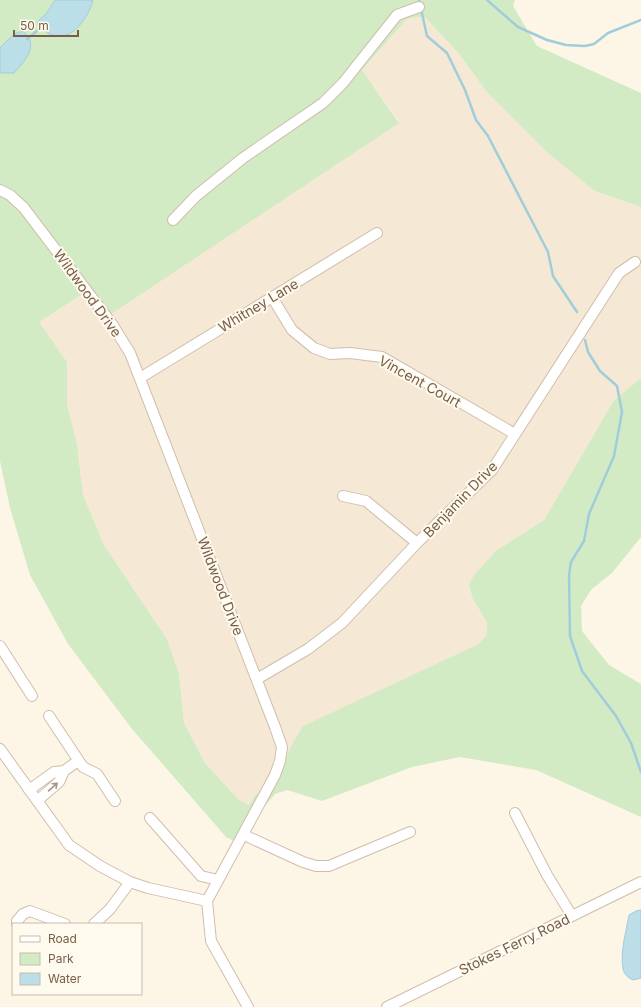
<svg xmlns="http://www.w3.org/2000/svg" width="641" height="1007" font-family="Inter,sans-serif">
<rect width="100%" height="100%" fill="#fdf6e7"/>
<path fill="#f5e9d5" d="M417,17l9,1 34,37 26,36 109,100 46,16v171l-27,22 -70,120 -47,30 -24,49 14,25v11l-10,10 -187,103 -17,41 -17,5 -7,11 -11,-6 -33,-36 -21,-40 -5,-49 -12,-35 -63,-94 -21,-50 -6,-51 -10,-40v-42l-29,-40 43,-27 21,24 297,-197 -37,-52 45,-51z"/>
<path fill="#d2ebc5" d="M0,0h515l-2,6 24,40 104,47v114l-46,-16 -47,-38 -62,-62 -26,-36 -34,-37 -9,-1 -10,2 -45,51 37,53 -297,197 -21,-25 -42,27 28,40v42l10,40 6,51 21,50 63,94 12,35 5,49 21,40 33,36 11,6 7,-11 17,-5 17,-41 13,-22 174,-81 10,-10v-12l-14,-24 -4,-14 5,-10 23,-25 47,-30 70,-120 27,-22v159l-29,36 -21,17 -10,16 1,25 27,34 32,19v133l-105,-47 -76,-13 -48,10 -90,34 -35,-11 -12,4 -15,18 -7,14 -10,-4 -9,19 -8,-4 -94,-108 -64,-85 -38,-69 -20,-67 -10,-47z"/>
<path fill="#bbdee8" stroke="#a1cdda" d="M55,0h38c-5,19 -24,46 -45,33 -5,-3 -9,-5 -11,-11l9,-8z
M23,31c17,14 2,30 -9,42h-14v-25l14,-14z
M641,910v68l-8,2c-5,-2 -9,-6 -10,-11 -3,-17 3,-37 6,-54l7,-4z"/>
<g fill="none" stroke-linecap="round" stroke-linejoin="round">
<path stroke="#a1cdda" stroke-width="2.5" d="M419,0l8,36 20,17 18,37 11,30 12,16 60,116 5,24 24,36
M487,0l31,27 29,13 19,5 19,1 9,-2 14,-11 33,-13
M27,39l15,-12
M585,340l3,12 12,19 17,15 5,26 -8,44 -25,58 -5,27 -13,21 -2,13 1,61 12,35 34,45 15,27 10,29"/>
<defs>
<path id="minor" d="M0,190l10,5 14,13 88,116 18,29 145,374 7,20 -2,14 -5,14 -68,126 4,40 37,66
M173,220l23,-24 47,-38 80,-55 20,-20 54,-68 22,-8
M272,297l20,33 22,18 16,6 20,-1 32,4 133,77
M140,378l237,-145
M343,496l23,5 51,42
M0,646l32,50
M257,679l51,-30 34,-26 75,-80 75,-73 127,-197 16,-11
M49,716l34,51 14,7 18,27
M0,749l69,96 31,21 30,16 18,6 59,13
M29,790l25,-18 10,-1 14,-10
M37,801l22,-19 5,-11
M515,813l32,62 25,41
M150,818l51,58 17,4
M244,835l59,27 13,4h13l81,-34
M17,924v-3l6,-7 7,-3 35,13
M94,924l16,-15 20,-27
M387,1007l254,-125"/>
</defs>
<use href="#minor" stroke="#cfbeac" stroke-width="12"/>
<use href="#minor" stroke="#fff" stroke-width="10"/>
</g>
<defs><path id="oneway-shaft" d="M-6 0H5M1.5-3L5.5 0L1.5 3" fill="none" stroke-width="1.6" stroke-linecap="round" stroke-linejoin="round"/></defs>
<use stroke="#a79689" href="#oneway-shaft" transform="translate(53 787) rotate(-41)"/>
<g text-anchor="middle" dominant-baseline="central" stroke-width="4" stroke-linejoin="round" paint-order="stroke">
<g font-size="14" fill="#785e4a" stroke="#fffaee">
<text transform="translate(88 293) rotate(54)">Wildwood Drive</text>
<text transform="translate(258 305) rotate(-31)">Whitney Lane</text>
<text transform="translate(420 381) rotate(29)">Vincent Court</text>
<text transform="translate(460 499) rotate(-46)">Benjamin Drive</text>
<text transform="translate(221 586) rotate(69)">Wildwood Drive</text>
<text transform="translate(514 944) rotate(-26)">Stokes Ferry Road</text>
</g>
</g>
<rect x="12" y="923" width="130" height="72" fill="#fffaee" stroke="#c9bcac"/>
<rect x="20" y="936" width="20" height="6" fill="#ffffff" stroke="#c9bcac"/>
<text x="48" y="943" font-size="12" fill="#785e4a">Road</text>
<rect x="20" y="953" width="20" height="12" fill="#d2ebc5" stroke="#c9bcac"/>
<text x="48" y="963" font-size="12" fill="#785e4a">Park</text>
<rect x="20" y="973" width="20" height="12" fill="#bbdee8" stroke="#c9bcac"/>
<text x="48" y="983" font-size="12" fill="#785e4a">Water</text>
<path d="M14 30v6h64v-6" fill="none" stroke="#785e4a" stroke-width="2"/>
<text x="20" y="30" font-size="12" fill="#785e4a" stroke="#fffaee" stroke-width="3" paint-order="stroke">50 m</text>
</svg>
